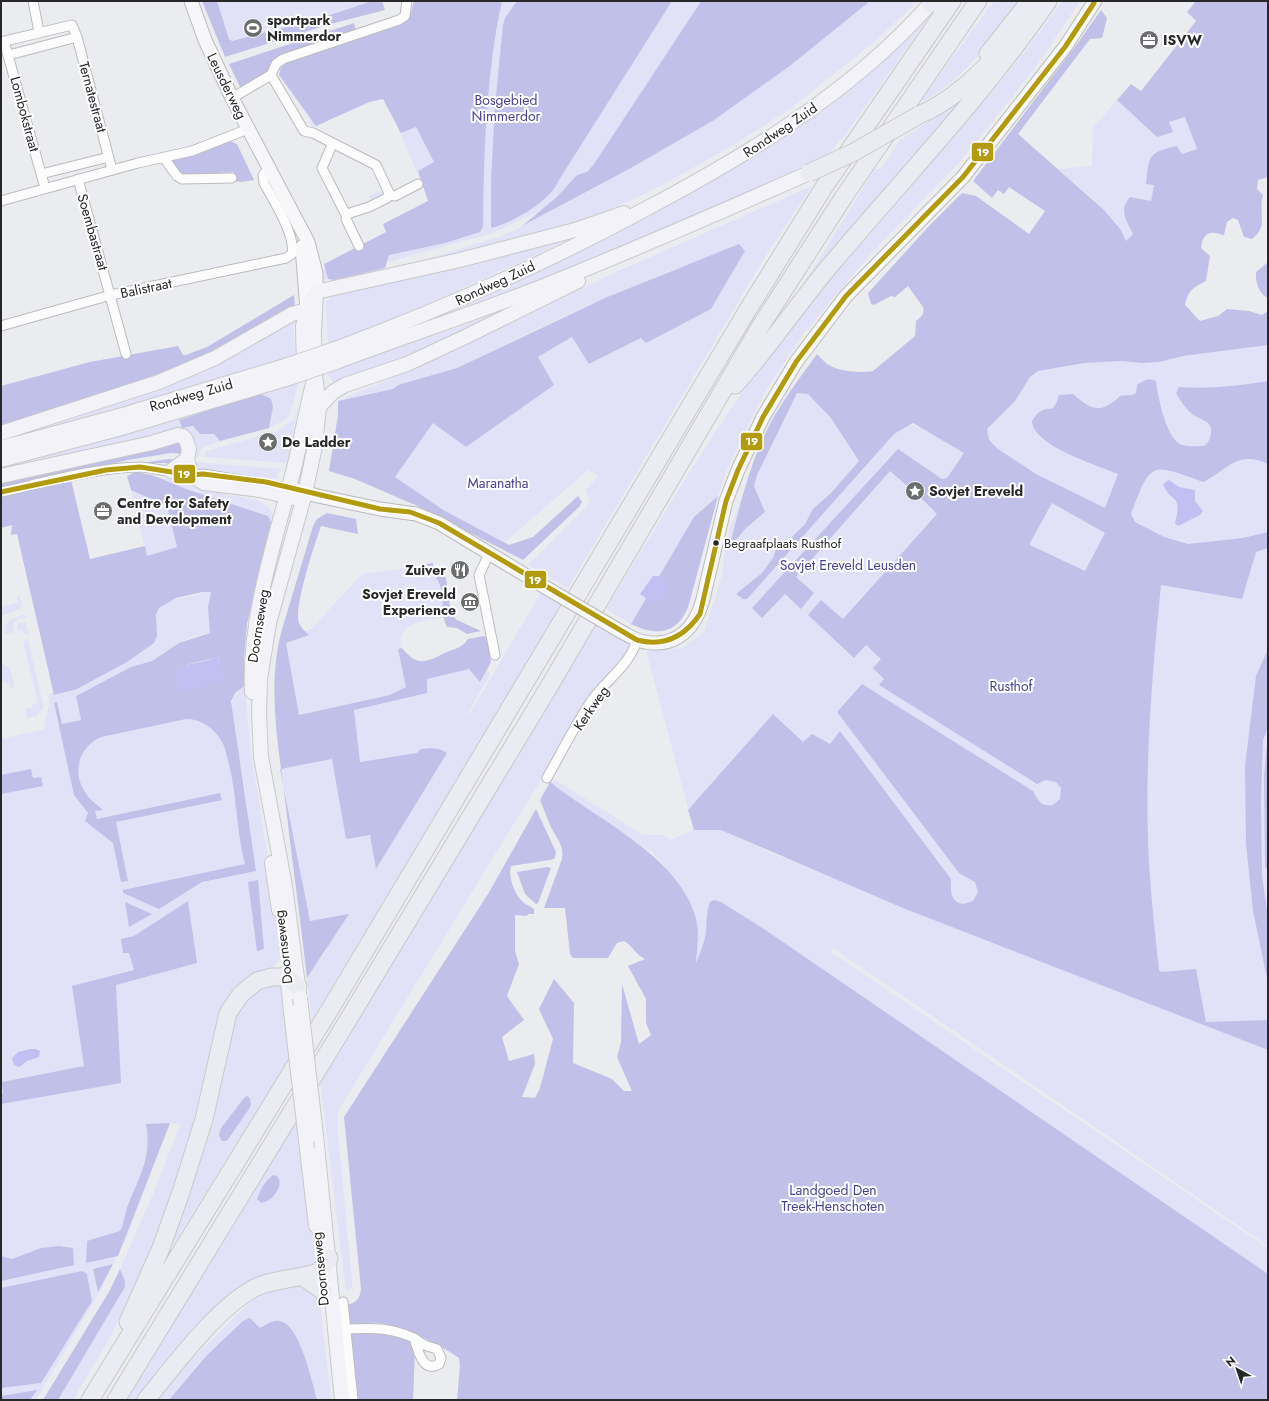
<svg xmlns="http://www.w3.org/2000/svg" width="1269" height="1401" font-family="Jost,sans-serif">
<rect width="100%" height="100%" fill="#ebecf0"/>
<path fill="#e1e2f8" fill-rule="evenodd" d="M217,1h155l-51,17 -89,23 -3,-2z
M414,1h504l-44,41 -84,67 -58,37 -50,28 -37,20 -72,31 -53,14 -93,20 75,-23 15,-7 114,-61 83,-48 -133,71 -88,42 -170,47 -1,-10 110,-63 -48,-111 -72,32 -4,-13 99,-63z
M994,1h28c-24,34 -64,85 -103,102z
M1062,1h18l-40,60 -57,73 -29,34 -86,89 -67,80 -30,45 -15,27 -29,61 -9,26 -24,21 -63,107 -25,-15c63,-103 124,-209 200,-303 84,-103 180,-196 256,-305z
M936,7l-90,127 -17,19 -59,30 -186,79 -136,53 -50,17 241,-113 255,-170z
M972,90l-189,227 92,-148h6l18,-28 44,-29z
M1117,100l40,37 15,-5 -3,-10 17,-6 11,33 -15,5 -5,-8 -22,6 -9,32 8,1 -3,16 -21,-4c-11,13 -4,25 3,37l-6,7c-16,-30 -45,-50 -69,-72l34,-3 1,-38z
M812,186l-50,76 -194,326 -40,-23 60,-60 2,-5 -5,-10 14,-14 -11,-6 -84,73 -59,-32 -50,-34 38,-54 121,-38 -16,-28 35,-20 17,27 52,-26 69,-29 34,-58 -68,17 -104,44 -116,56 -59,17 -5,4 -55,12 108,-46 161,-79z
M382,190l3,7 -13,6 -3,-7z
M582,233c-79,38 -158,73 -239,107l-15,4 -2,-43 3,-1v-4z
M525,301l-60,33 -130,51 -7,-10v-4l130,-44z
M293,319l2,36 -20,9 -274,79v-8z
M1268,344v337l-17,94 17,168v303l-435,-298 -2,4 437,296v152h-746l173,-470 -11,-40 -31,-37 -41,-28 -14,-4 -50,-32 6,-10 89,56h21l6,5 24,-10 -48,-179 36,-3 22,-16 17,-53 8,-48 42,-113 33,-47 58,46 111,19 62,-66 46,-8zM721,830l135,56 -82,-32z
M299,381l-9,32 -4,6 -17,9 4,-21 -14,-14z
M299,402l-12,61 -83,-6 2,-6 72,-20 16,-12z
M179,420l3,8 11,-1 7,7h14l6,7 -18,7 -4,9 -5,-1 2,-9 -5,-13 -189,35z
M193,462l89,7 -6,6 2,3 -12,2 -70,-10z
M152,475l72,19 34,6 11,7 4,7 1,8h-3l-3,-6 -79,-26z
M131,490l36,16 10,41 -30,9z
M430,565l15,21 5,31c-34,4 -59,5 -46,48l76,-14 10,24 -23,40 3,-2 72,-122 21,12 -251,417 -5,-42 19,-27 -13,-30h-3l-30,-153h2v-128l29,-11 51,-55z
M202,592h9l-3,15 2,26 -13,2 -18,8 -27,18 -21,6 -55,29 5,24 -19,4 -5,-22 -3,1 4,23 170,-13 22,108 -19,-112c0,-11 5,-16 14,-23l5,58 27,172 4,41 -9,12 -23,10 -58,157 -23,75 -31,73 -29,57 -35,59h-15l67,-113v-6l-5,-12 33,-75 27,-69 -10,-2 -45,119 -2,1 -25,52 -62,105h-35v-661l44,-10c-2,-14 7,-18 3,-35l6,-1v2l23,-6 50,-27 29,-22c0,-23 -4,-37 25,-42 7,-2 15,-2 21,-6zM254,857l10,92h-1z
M17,596h2l3,9 -2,4 -19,7v-9l17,-4z
M25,614l1,5 -6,-1 -7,5 1,9 -9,2c-1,-15 9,-15 20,-20z
M20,622l6,1 3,11 -3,1 -5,-5 -4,1v-5z
M598,622l30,19 1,11 -81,116 -210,343 -1,10 3,35 12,125v6l-6,5 -26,-211z
M28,640l16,68 -8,8 -9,2 -2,-9 8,-1 -1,-4 6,-1 -15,-62z
M1,662l9,6 4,17 -3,4 -1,-6 -3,1 -3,-3 -3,3z
M1268,697v217l-10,-65v-101z
M281,985l3,6 8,62 -140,226 80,-267 29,-26z
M299,1114l18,156 -55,11 -123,119h-18z
M318,1285l13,115h-142l54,-79 -36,34 -38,45h-13l37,-42 56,-55 15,-9 18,-5z"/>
<path fill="#c1c0e8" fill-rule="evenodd" d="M202,1h15l12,38 3,2 89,-23 51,-17h10l3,9 -58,15 -102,32z
M414,1h88c-16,73 -18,151 -19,226l-3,5 -35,11 -56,12 -4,13 -51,12 -6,-1 -4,-15 62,-32 -3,-8 45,-23 -10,-30 16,-9 -18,-35 -15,6 -18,-34 -14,3 -53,24 -37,-51 2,-8 5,-5 115,-37 9,-8z
M517,1h155l-113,179c-8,21 -46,42 -67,48l-1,-2v-46l4,-74 8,-81 2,-7z
M699,1h171l-79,64 -77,55 -83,48 -109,58 35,-29 20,-22 10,-3 7,-8 106,-161z
M1196,1h72v176l-10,3 -1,9 6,6c-5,19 6,31 -11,44l-8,-2 -6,-17 -5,-2 -6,4 -3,13c-4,0 -5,-2 -9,-2 -10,-2 -13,7 -14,15l9,8 -4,25c-12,6 -19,10 -21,24 6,5 9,11 15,16l18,-5 9,-7 22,2 13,4 6,-4v34l-85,11 -24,6 -17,1 -20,-2 -38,2 -46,8 -8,6 -15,24 -28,28 2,11 9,9 38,25 69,34 13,-34c-21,-9 -85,-28 -86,-53 2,-3 4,-6 6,-8 13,-9 15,3 21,-18l14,-1c12,10 22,20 37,10 4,-2 7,-5 10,-8 5,-2 11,1 16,-3l1,-8c7,-5 11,-7 19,-4 2,16 10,58 26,64 6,2 16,1 22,1 5,-4 6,-7 7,-13 2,-13 -12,-13 -20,-20 -6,-5 -11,-13 -15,-20l3,-6c30,2 59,-1 89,-6v83c-32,-15 -41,7 -65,18 -52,-19 -52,-22 -72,32l4,8 29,15 24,7 55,-6 25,-6v16l-12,4 -14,47 -81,-14c-9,91 -17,184 -12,276 2,37 6,73 10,109l2,2 35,-3 10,53 62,-2v30l-365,-142 -182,-78h-27l-6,-20 85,-96 30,28 9,-8 18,10 10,-13 111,148c0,11 -2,22 12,25l10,-3 5,-9 -3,-10 -16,-9 -122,-161 25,-28 171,107c5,9 8,16 20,14l7,-6 1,-11 -5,-6 -10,-2 -9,4 -158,-99 5,-6 -11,-11 8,-9 -15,-14 -12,13 -46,-43 13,-15 22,19 94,-105 -15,-15c-1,-10 -5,-17 -16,-14l-16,-14 -94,106 18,16 -13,16 -16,-15 -23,24 -10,-10 146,-159 44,30 5,-1 17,-25 -51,-30 -19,11 -147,165h-4l-7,-5 26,-21 11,-15 3,-9 13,-9 16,-16 8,-15 18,-16 28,-32 -28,-43 -23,-24 -11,-1 -40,82 -3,11 11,26 -19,16 -17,20c9,-34 17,-70 31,-103 14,-33 36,-62 57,-91 4,4 8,9 12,11 11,7 32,8 44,6l42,-35 1,-15c5,-4 9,-7 7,-14l-15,-21 -13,11 -4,-1 -17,9 -3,-1 -3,-11 62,-68 32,-32 14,3 53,38 16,-23 -36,-24 -5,7 -6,-4 -6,8 -19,-17 104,-137 24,-34 6,8 -5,20 -12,1 -72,95 86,76 17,20 5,11 7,-7c-6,-13 -15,-23 -3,-37l21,4 3,-16 -8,-1c3,-27 1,-32 31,-38l5,8 15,-5 -12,-32 -16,5 4,10 -16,5 -40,-37 14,-16 10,7 55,-70 -9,-9zM1052,503l53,30 -20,38 -55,-26v-2z
M354,23l2,8 -73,24 -15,19 -27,15 -12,-25z
M230,141l7,3 17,36 -12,2 -8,-1v-9l-53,3 -9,-13 2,-3 27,-6z
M739,244l6,7 -34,58 -65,34 -5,-5 -52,26 -17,-27 -34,20 16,28 -88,62 -33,-24 -38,54 50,34 64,34 24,-8 45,-41 4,6 -3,5 -56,53 -101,-52 -67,-29 -26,-8 9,-56v-14l55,-12 5,-4 59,-17 148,-70z
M1268,262v36c-9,-4 -13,-16 -12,-26z
M294,295l1,12 -117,64 -177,58v-43l89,-24 88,-16 5,9h3l21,-8z
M259,393l12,6 2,8 -4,21 -49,13 -6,-7h-14l-7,-8 -11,2 -3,-8z
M175,440l7,4 1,10 -12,-1 -43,7 -127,29v-8z
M168,459l14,1 -9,6 -7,-3h-24z
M136,472l16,3 37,15 79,26 3,6 -24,102 -3,35 1,27 -9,6 -5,9 25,170 -54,11 -43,27 -36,-16v-3l122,-26c-9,-34 -8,-70 -17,-104 -2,-6 -3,-14 -7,-20 -7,-12 -22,-22 -35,-21l-85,18c-23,10 -30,37 -14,58 4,6 11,10 16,15l-8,1 2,8 123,-26 2,7 -106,22 12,59 -7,1 -8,-39 -28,-22 3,-8 -14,-18 -20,-92 3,-1 5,22 19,-4 -5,-24 55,-29 21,-6 27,-18 31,-10 -2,-26 3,-15h-9l-26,6 -17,10 -3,7 1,21 -3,7 -27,19 -50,27 -23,6 -37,-161 -6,1 1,-10 -11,3v-33l70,-15 19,79 55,-13 2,10 30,-9 -10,-41 -36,-16 -4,-14zM219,657l4,24 -47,-11 13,-6z
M718,496l-29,108c-10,30 -32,33 -58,20l63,-107z
M327,513l29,6 2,15 -37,-8c-6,17 -28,83 -22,97 2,5 7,9 10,12l-23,8 13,72 91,-20 16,-8 -8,-38 4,-1c17,21 25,13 45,4 9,-4 14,-3 21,-13l16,-3 3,2 4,24 -11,20 -11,-13 -42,10v14l-73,17 6,52 57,-9 4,-4c10,-1 17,-2 26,4l-71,116 -6,-34 -24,4 -14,-80 -52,10 30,152 39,-7 -42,64c-7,-62 -16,-125 -23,-187 -7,-52 -16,-107 -3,-158l32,-107 4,-7z
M433,563v3h4l9,12 5,36 6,6 24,11 -14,3 -10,-6 -10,-1c-7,-15 -3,-19 -5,-33 -1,-12 -9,-21 -16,-30z
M1268,649v78l-5,13 -2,62 1,74 6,40v67l-15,-72 -7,-67 -1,-78 11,-90z
M1268,733v137l-3,-3 -1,-91z
M31,769l2,9 8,-1 2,9 -42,8v-19z
M550,782c47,38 134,76 147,141 2,13 0,27 -1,40 4,-9 9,-22 10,-32 1,-10 0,-19 4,-29l4,-2 7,2 43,27 504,345v126h-811l3,-35 -1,-7c-16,-12 -61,-34 -81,-35 -8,-1 -19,1 -28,1l-2,-19c8,-3 12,-6 13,-16l-17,-172 144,-223 48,-85 20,43 -1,6 -5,2 -39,6c-3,11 3,28 12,36 3,3 7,4 11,7v5h-6l-1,2 -12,-1v36l4,13 -12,32 17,24 -22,17 7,24 25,-7 1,10 -13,33 13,1 5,-10 13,-49 -14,-30 15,-30 20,24 -1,60 39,16 12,12h8l-15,-34 4,-15 1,-58 17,60 12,-9 -5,-12v-24l-18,-33 17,-7c-11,-6 -13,-14 -21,-18l-7,2 -9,15h-35l-3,-4 -5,-46h-21l18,-49c2,-14 -5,-20 -11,-32 -4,-9 -7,-18 -11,-27z
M547,867l4,1 -13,35 -2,1 -11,-10 -8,-22z
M258,880l6,69 -7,2 -9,-69z
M188,901l9,62 -81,22 5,98 -120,21v-10l2,-1 -1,-11 82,-16 -12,-80 62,-16 -5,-17h-6l-2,-14 13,-3z
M125,902l27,12 -23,13z
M247,1096l3,2 1,7 -2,4 -20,29 -3,3h-4l-3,-6 2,-7 23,-30z
M170,1123l-52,133 -32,7 1,-22 33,-10c4,-6 4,-15 7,-23 12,-32 25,-49 19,-84z
M273,1175l4,1c8,10 -5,26 -16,27l-4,-4c3,-9 8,-18 16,-24z
M59,1246l14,2 1,17 -73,16v-25l11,3 29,-11z
M113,1264l-15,28 -5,-23z
M120,1269l5,12v6l-67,113h-15l67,-110z
M82,1271l5,3 5,27 -51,82 -40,5v-100z
M250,1318l10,10c7,-4 15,-10 23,-6 18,8 29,60 34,78h-148l38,-45 36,-34z
M351,1332h28l28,6 8,13 -2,49h-58z
M37,1390l-7,10h-29v-4z"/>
<path fill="#c2c0f2" d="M1169,480l10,7 16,3v11l8,10 -3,4 -22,11 -3,-3c8,-31 -4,-18 -12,-39z
M653,576h11l4,10 -2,11c-12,8 -15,4 -26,-3z
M218,656l4,12 1,13 -45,12 -2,-23c12,-9 29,-6 42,-14z
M30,1049h6l4,2 -1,6 -12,4 -8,6 -5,-2 -2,-7 6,-6z"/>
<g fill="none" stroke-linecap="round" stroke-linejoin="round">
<defs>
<path id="street" d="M33,1l6,31
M4,41l41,147
M1,42l71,-17 5,12 35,133
M9,55l68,-18
M271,75l33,56 9,2 63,32 13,28 -2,5 -18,9 -22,7 -2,-1 -23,-45 10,-23
M232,98l39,-23 5,-11 7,-5 116,-39 6,-4 2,-15
M164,158l13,18 5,3 50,-1
M41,174l68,-17
M78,179l48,175
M389,195l6,1 23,-12
M1,201l137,-38 54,-12 56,-22
M347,214l-1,5 13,27
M1,326l110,-31 175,-37 6,-4c4,-19 -19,-54 -28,-71l-1,-8 6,-7
M1,492c41,-9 97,-25 139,-25 21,1 42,10 63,7l86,14
M490,552l-11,23 16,80
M547,778c14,-25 27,-51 43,-75 15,-23 39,-36 47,-63
M343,1302l10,98
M346,1329c26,-1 43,-2 68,9 4,11 8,36 25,26l2,-6 -4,-9 -13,-4 -10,-7"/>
<path id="secondary" d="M191,1l14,39 27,58 76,144 8,31v19
M302,247l5,63
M289,488l29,8 62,13 36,5 23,9 106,64
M620,631c8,4 16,10 25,11 32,6 51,-15 58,-43l23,-98 12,-31 25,-53 33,-55 50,-66 117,-119 102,-130 30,-46"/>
<path id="primary" d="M335,349c105,-39 207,-84 305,-137 106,-56 210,-118 290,-208
M336,362c69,-26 139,-49 208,-76 89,-36 177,-74 265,-113
M304,371l-1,-45 4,-16 9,-18 144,-32 115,-30 49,-17
M319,407l14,-15 12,-7 62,-21 58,-27 113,-56
M1,433l158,-51 56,-24 77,-44 15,-4
M1,448l125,-34 162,-49
M1,460l117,-31 171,-51
M171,471l16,-12
M1,476l151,-33 26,-8 5,1 3,4 3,9 -2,10 4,16 13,8 56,7 34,8
M252,692c-3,-70 19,-138 37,-205 10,-34 15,-69 24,-103
M272,863l7,47
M287,972l4,40
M299,993l-14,-107 -24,-129 -2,-45 1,-33 9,-56 36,-130 10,-47 4,-39 -4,-32 -1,-42 2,-41
M316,1135l26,265
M307,1149l9,77"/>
<path id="highway" d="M930,4l3,-3
M988,54l42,-53
M919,115c32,-13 60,-41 84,-66
M735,385c35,-39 64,-83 98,-123 73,-86 151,-168 215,-261
M302,1276l21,15
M128,1322l33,-74 20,-56 23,-73 24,-106 13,-19 16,-13 15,-4h15l11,9
M90,1400l242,-394 415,-695 77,-124 128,-186
M116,1400l235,-385 193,-320 216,-368 83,-129 135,-197
M146,1400c27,-33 75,-98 113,-114 20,-8 40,-7 60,-14l10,-14"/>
</defs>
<use href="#street" stroke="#bbbbbe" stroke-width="11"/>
<use href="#secondary" stroke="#bbbbbe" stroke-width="15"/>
<use href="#primary" stroke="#c9c9cb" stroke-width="16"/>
<use href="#highway" stroke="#c9c9cb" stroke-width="19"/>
<use href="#street" stroke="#fcfcfd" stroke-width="9"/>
<use href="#secondary" stroke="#f7f7fa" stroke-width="13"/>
<use href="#primary" stroke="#f2f2f8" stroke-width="14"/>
<use href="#highway" stroke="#ebebf3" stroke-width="17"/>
<defs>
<path id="secondary-bridge" d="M545,587l75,44"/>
<path id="primary-bridge" d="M288,365l47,-16
M289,378l47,-16
M300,998l16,137
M291,1012l16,137"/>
<path id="highway-bridge" d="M809,173l45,-21 65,-37"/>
</defs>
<use href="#secondary-bridge" stroke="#bbbbbe" stroke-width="15" stroke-linecap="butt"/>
<use href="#primary-bridge" stroke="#c9c9cb" stroke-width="16" stroke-linecap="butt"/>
<use href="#highway-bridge" stroke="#c9c9cb" stroke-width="19" stroke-linecap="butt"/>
<use href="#secondary-bridge" stroke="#f7f7fa" stroke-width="13"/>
<use href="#primary-bridge" stroke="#f2f2f8" stroke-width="14"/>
<use href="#highway-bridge" stroke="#ebebf3" stroke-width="17"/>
<defs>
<path id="bus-1" d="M1,492l105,-22 34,-3 51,8 12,-1 63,8 114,27 30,3 29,11 198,117c27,7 48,-4 63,-26l26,-113 12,-31 25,-53 33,-55 50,-66 117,-119 102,-130 29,-44"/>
</defs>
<use href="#bus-1" stroke="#fff" stroke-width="8"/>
<use href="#bus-1" stroke="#b29b0f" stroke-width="5"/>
</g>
<defs>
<symbol id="stadium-disc" viewBox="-11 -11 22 22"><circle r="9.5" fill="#6c6d6f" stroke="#fff"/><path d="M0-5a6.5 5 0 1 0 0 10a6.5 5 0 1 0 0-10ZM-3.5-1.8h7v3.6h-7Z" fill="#fff"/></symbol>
<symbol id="office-disc" viewBox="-11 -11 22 22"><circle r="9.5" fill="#6c6d6f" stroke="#fff"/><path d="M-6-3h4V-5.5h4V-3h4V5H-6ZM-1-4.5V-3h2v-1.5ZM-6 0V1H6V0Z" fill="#fff"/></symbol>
<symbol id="sight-disc" viewBox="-11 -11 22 22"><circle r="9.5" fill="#6c6d6f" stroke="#fff"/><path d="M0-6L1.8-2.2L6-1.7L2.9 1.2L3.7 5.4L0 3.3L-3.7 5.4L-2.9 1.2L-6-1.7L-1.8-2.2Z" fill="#fff"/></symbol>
<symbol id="restaurant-disc" viewBox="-11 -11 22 22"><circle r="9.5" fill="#6c6d6f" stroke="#fff"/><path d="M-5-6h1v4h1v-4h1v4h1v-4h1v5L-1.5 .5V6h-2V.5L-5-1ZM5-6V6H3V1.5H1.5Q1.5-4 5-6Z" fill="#fff"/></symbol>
<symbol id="museum-disc" viewBox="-11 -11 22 22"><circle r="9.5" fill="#6c6d6f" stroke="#fff"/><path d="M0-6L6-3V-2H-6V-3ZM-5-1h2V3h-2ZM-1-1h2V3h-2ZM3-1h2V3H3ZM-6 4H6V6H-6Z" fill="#fff"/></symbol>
</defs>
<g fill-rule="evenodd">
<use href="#stadium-disc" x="242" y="17" width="22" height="22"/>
<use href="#office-disc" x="1138" y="29" width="22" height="22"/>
<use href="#sight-disc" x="257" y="431" width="22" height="22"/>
<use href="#sight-disc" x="904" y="480" width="22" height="22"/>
<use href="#office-disc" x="92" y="500" width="22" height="22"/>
<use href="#restaurant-disc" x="449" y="559" width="22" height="22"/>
<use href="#museum-disc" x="459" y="591" width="22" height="22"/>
</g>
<circle fill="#28282a" stroke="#fff" stroke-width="1.5" cx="716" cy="543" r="3.5"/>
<g text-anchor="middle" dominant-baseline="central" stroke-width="4" stroke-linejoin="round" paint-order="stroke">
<g font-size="13" fill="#28282a" stroke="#fff" text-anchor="start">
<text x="724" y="543">Begraafplaats Rusthof</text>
</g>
<g font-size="14" font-weight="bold" fill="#28282a" stroke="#fff" text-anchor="start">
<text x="267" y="20">sportpark<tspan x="267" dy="16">Nimmerdor</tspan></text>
<text x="1163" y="40">ISVW</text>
<text x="282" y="442">De Ladder</text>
<text x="929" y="491">Sovjet Ereveld</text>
<text x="117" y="503">Centre for Safety<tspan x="117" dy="16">and Development</tspan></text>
<text x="446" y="570" text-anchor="end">Zuiver</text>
<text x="456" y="594" text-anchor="end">Sovjet Ereveld<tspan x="456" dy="16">Experience</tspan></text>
</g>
<g font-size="14" fill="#28282a" stroke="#fff">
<text transform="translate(227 86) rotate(64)">Leusderweg</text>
<text transform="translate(93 97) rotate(75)">Ternatestraat</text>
<text transform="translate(25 114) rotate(75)">Lombokstraat</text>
<text transform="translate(780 130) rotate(-34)">Rondweg Zuid</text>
<text transform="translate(93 232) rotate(74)">Soembastraat</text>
<text transform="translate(495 283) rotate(-25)">Rondweg Zuid</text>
<text transform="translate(146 288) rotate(-12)">Balistraat</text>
<text transform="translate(191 395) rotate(-16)">Rondweg Zuid</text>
<text transform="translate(258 626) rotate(-81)">Doornseweg</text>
<text transform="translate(591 708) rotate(-55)">Kerkweg</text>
<text transform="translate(283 947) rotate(-97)">Doornseweg</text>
<text transform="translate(320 1269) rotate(-96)">Doornseweg</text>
</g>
<g font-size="14" fill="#4b4192" stroke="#fff">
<text x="506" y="100">Bosgebied<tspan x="506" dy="16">Nimmerdor</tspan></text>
<text x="498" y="483">Maranatha</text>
<text x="848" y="565">Sovjet Ereveld Leusden</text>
<text x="1011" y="686">Rusthof</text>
<text x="833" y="1190">Landgoed Den<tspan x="833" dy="16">Treek-Henschoten</tspan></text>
</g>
</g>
<g stroke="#fff" stroke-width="1.5">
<rect x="971" y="142" width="23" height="20" rx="4" fill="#b29b0f"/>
<rect x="740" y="432" width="23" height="19" rx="4" fill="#b29b0f"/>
<rect x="173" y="464" width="23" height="20" rx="4" fill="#b29b0f"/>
<rect x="524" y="570" width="23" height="19" rx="4" fill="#b29b0f"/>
</g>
<g font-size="11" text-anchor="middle" font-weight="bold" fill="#fff">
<text x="983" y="156">19</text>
<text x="752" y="445">19</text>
<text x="184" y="478">19</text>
<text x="535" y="584">19</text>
</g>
<rect width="1269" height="1401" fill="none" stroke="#28282a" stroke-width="4"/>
<g transform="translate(1237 1369) rotate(320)" stroke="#ffffff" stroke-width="3" paint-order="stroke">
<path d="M0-3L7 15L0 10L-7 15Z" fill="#28282a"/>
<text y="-6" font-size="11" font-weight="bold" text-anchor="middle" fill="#28282a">N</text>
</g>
</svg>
